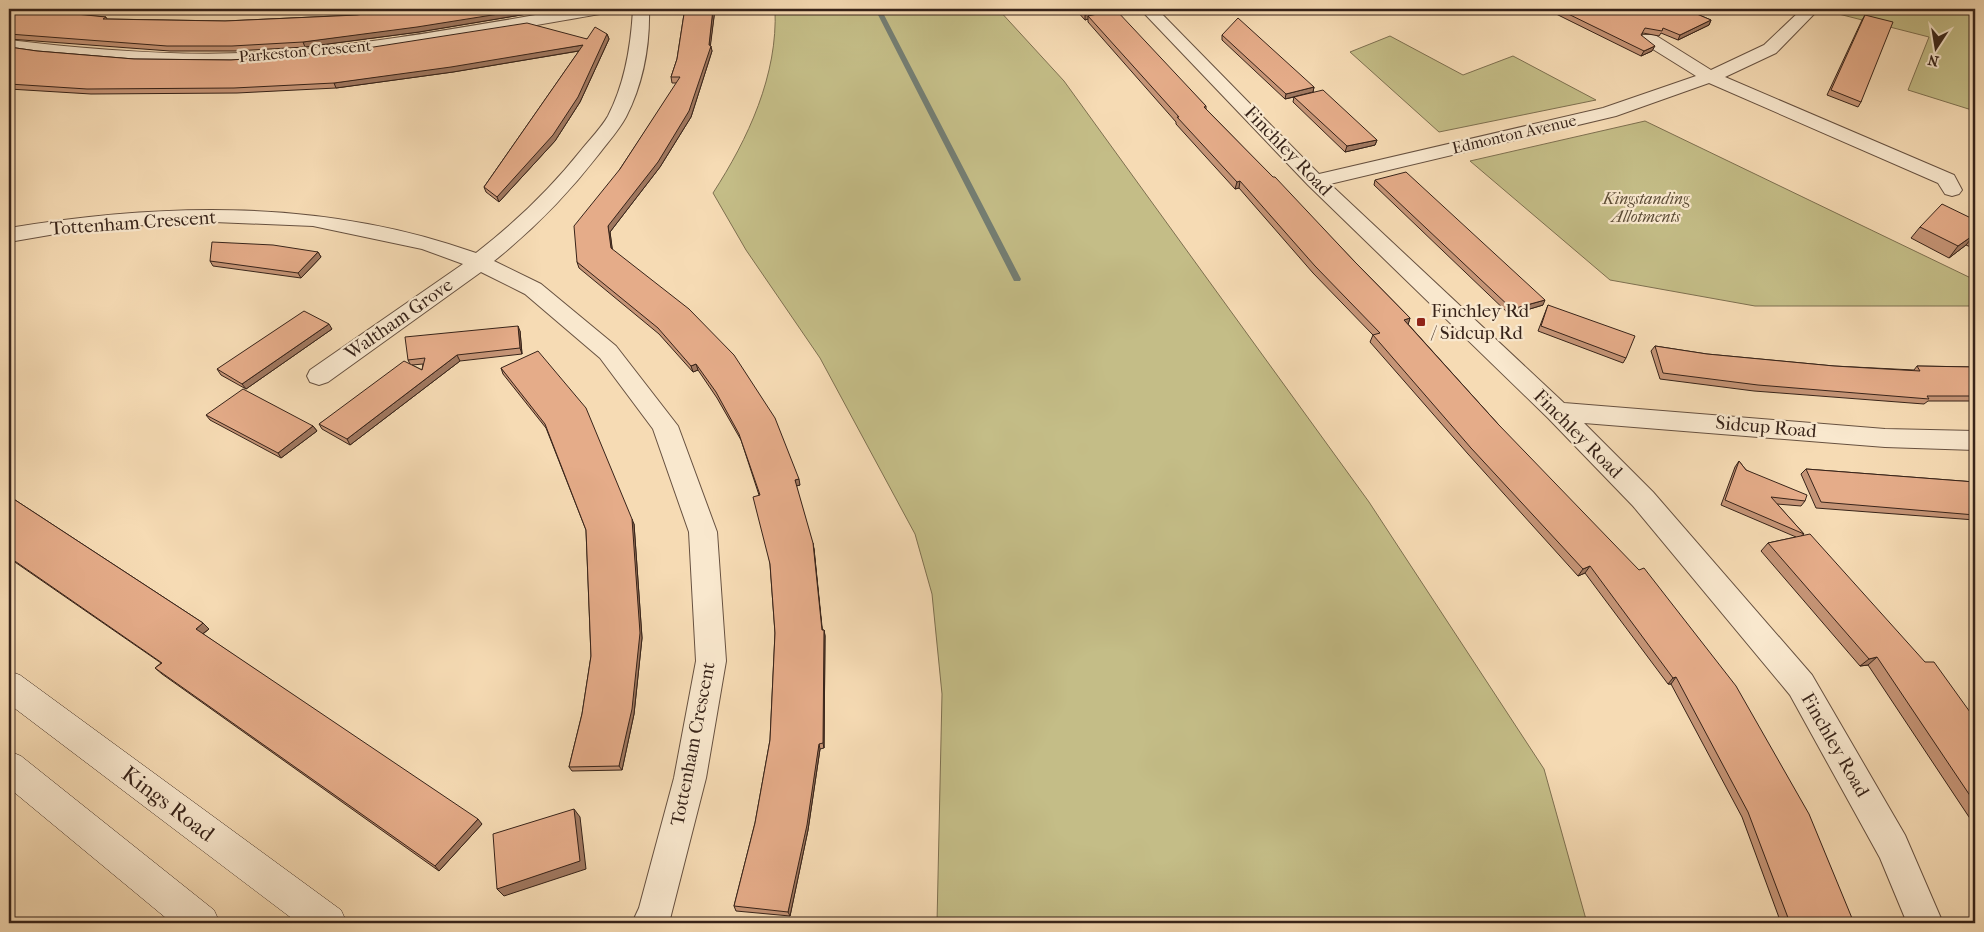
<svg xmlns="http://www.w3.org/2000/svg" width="1984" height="932" font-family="'IM FELL French Canon',serif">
<rect width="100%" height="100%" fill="#f6dbb4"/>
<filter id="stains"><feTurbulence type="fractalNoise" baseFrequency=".004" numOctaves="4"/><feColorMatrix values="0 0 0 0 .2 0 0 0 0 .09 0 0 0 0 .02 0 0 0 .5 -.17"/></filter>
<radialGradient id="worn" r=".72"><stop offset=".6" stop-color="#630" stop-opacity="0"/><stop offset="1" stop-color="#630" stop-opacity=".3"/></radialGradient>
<path fill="#c4bd87" stroke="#7e7050" d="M775,9h223l66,72 305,421 175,267 43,154h-650l5,-229 -10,-100 -17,-60 -95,-176 -74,-108 -33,-57c35,-54 65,-118 62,-184z
M1825,9h150v102l-67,-21 21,-53 -106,-27z
M1390,36l73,39 50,-19 83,44 -157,32 -89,-80z
M1645,121l330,159v26h-220l-145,-26 -140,-119z"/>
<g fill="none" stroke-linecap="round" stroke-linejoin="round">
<path fill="#747e73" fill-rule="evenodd" d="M875,9h6l140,270 -1,2h-6l-1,-2z"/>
<defs>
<path id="minor" d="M571,9h37l-2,4 -6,1c-111,19 -222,41 -334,48 -86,6 -172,-1 -257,-12v-10c85,10 172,17 258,12 102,-7 203,-26 304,-43z
M633,9h16c1,36 -6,75 -23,108 -7,13 -18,25 -27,37 -31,40 -65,75 -105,107l47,23 75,62 62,80 39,106 9,129 -20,117 -37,145h-37l7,-15 35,-130 22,-117 -7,-129 -36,-103 -53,-71 -75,-64 -44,-22 -153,110 -9,3 -9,-3 -3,-6 3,-6 153,-106 -41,-15 -109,-23 -123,-5 -123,11 -58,10v-14c156,-26 316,-29 467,25 40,-31 75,-65 106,-104 9,-11 19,-21 26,-33 17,-33 23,-70 25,-107z
M1140,9h17l162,165 284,-66 93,-32 -53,-33 -3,-4 3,-4h12l56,35 53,-25 38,-36h17l-43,44 -51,24 229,98 8,15 -3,4 -7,2 -7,-2 -7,-11 -229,-100 -93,33 -286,68 234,219 321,26 90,2v19l-90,-3 -301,-24 69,69 159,183 93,160 38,88h-36l-27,-65 -90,-163 -157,-189 -85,-88 -240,-233z"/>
<path id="secondary" d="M9,671l11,4 321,235 6,13h-49l-289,-219z
M9,751l12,5 193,154 6,13h-48l-163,-135z"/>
</defs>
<use href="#minor" stroke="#675140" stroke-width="2"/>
<use href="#secondary" stroke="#372319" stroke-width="1"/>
<use href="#minor" fill="#f9e8ce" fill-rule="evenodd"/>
<use href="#secondary" fill="#f9e8ce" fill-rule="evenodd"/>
</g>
<path fill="#c59476" stroke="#372319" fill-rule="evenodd" d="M9,9l97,8 1,2 118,2 132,-6 41,-6h155l-2,1 -132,22 -114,15 -70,4h-65l-161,-12z
M684,9h31l-5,37 2,5 -21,66 -31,50 -50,65 2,17 188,236 -4,1 18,63 8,81h2l1,6 -1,112 -4,1 -12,81 -18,86 -54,-5 -2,-5 21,-83 15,-83 5,-107 -5,-69 -11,-69 -18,-55 -24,-42 -19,-28 -5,2 -34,-38 -80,-66 -2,-6 43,-93 57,-86h-5l-1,-6 6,-18 7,-45z
M1075,9h36l1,2 94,95v3l149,153 55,56 -2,6 90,100 356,499h-73l-39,-106 -71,-133h-3l-83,-111 -7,3 -110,-122 -98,-112 3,-7 -60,-62 -74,-85 -4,1 -59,-65v-2l-88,-100v-3l-3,1z
M1546,9h139l26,11 -2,5 -31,15 -17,-7 -2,3 -16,-3 -2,3 11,15 -11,5z
M1865,15l-4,87 -3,5 -31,-12 35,-75z
M607,34l2,5 -29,63 -25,39 -56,61 -13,-10 -2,-5 95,-136 -126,21 -117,16 -99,5 -146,1 -82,-5v-42l28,4 97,8 97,1 356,-21z
M1222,35l92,52 -1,5 64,48 -2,5 -30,7 -52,-50 1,-5 -9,2 -63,-59z
M1375,180l168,125 -33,10 -136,-130z
M1975,220v29l-9,-4 -17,13 -38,-20 9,-11z
M318,252l3,5 -20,21 -88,-12 -3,-5z
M1548,305l78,53 -3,5 -85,-32z
M332,329l-86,60 -25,-14 -4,-6z
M520,331l2,23 -62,7 -110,84 -28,-16 -3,-5 91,-60 -2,-4zM423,364l-1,6 -10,-5z
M1655,346l52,8 127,12 80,4 3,-4 58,1v34h-47l-4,3 -170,-13 -94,-12 -9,-28z
M501,368l133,156 8,114 -8,76 -12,56 -50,1 -3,-4 13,-53 9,-58 -5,-126 -40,-102 -43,-54z
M206,415l107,11 4,5 -36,27 -71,-38z
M1739,461l7,9 59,31 -4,5 -24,-2 27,30 -3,2 174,183v107l-107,-161 -8,1 -99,-115 7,-8 28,-6 -75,-32 14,-38z
M1806,469l169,13v38l-159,-12 -15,-34z
M9,496l194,127 6,6 -6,5 279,190 -43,47 -277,-197 -7,-6 6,-5 -152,-105z"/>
<path fill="#a07860" stroke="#372319" d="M530,9h23l-2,1 -132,22 -114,15 -2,-5z
M713,9h2l-5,40 1,-3 1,5 -21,66 -31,50 -50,65 3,22 -2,-6 -3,-22 101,-181z
M1113,10l-1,5 -24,1v3l-3,1v-5z
M1711,20l-2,5 -31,15 2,-5z
M607,34l2,5 -29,63 -25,39 -56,61 -2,-5z
M583,45l1,5 -131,22 -117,16 -2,-5z
M1655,46l-3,5 -11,5 3,-5z
M1314,87l-1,5 -28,7 1,-5z
M1377,140l-2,5 -30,7 2,-6z
M1240,181l-1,7 -4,1 2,-7z
M1975,234l-9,11 -17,13 9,-12z
M318,252l3,5 -20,21 -3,-5z
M1545,300l-2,5 -33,10 2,-6z
M1410,318l-2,7 -4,-5z
M329,324l3,5 -86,60 -4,-5z
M518,326l2,5 2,23 -2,-6z
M457,355l3,6 -110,84 -3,-6z
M696,364l2,6 -5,2 -2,-6z
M313,426l4,5 -36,27 -3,-5z
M799,479l1,6 -4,1 -1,-6z
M632,519l2,5 8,114 -8,76 -12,56 -3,-4z
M813,543l1,6 9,87 -1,-6z
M1590,566l-5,7 -7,3 5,-7z
M203,623l6,6 -8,6 -5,-6z
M824,630l1,6 -1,112 -1,-5z
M1877,657l-9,8 -8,1 9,-7z
M1676,677l-5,7h-3l5,-6z
M819,744l1,5 -12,81 -18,86 -2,-4z
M574,809l6,8 6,52 -82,27 -7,-7z
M478,819l4,5 -43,47 -4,-5z"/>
<path fill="#e5ac89" stroke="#372319" d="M9,9h17l80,8 -3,2 122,2 132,-6 41,-6h132l-113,18 -114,15 -71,4h-65l-158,-12z
M684,9h29l-4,36 2,1 -22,65 -31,51 -50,64 3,22 78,61 45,46 41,63 24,61 -4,1 18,63 9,87h2l-1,113 -4,1 -12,81 -19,87 -54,-6 21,-83 15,-83 5,-107 -5,-69 -17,-67 7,-2 -21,-61 -23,-42 -20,-28 -5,2 -33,-38 -81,-66 -3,-36 46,-57 60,-92h-9l6,-18 7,-45z
M1080,9h31l2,1 -28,5z
M1558,9h127l26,11 -31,15 -17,-7 -1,3 -17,-3 -4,7 14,11 -11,5z
M1116,10l90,96 -2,1 69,70h2l80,85 55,56 -6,2 94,104 141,146 5,-2 92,118 73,128 45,109h-64l-42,-111 -72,-135 -3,1 -83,-112 -7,3 -112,-121 -98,-113 7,-2 -65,-67 -75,-85 -3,1 -60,-65h2l-91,-101z
M1865,15l28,7 -32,80 -30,-12z
M1238,18l76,69 -28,7 -64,-59z
M527,23l60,16 8,-12 12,7 -29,63 -25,38 -56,62 -13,-10 99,-142 -132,22 -117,16 -100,5 -147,1 -78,-5v-37l28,4 97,8 97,1 117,-9z
M1323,90l54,50 -30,6 -53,-49z
M1406,172l139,128 -33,9 -137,-129z
M1942,204l33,16v14l-17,12 -38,-19z
M212,242l61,3 45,7 -20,21 -88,-12z
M1548,305l87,31 -9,22 -85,-32z
M304,311l25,13 -87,60 -25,-15z
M518,326l2,22 -63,7 -110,84 -28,-15 85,-63 18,9 3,-12 -17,2 -3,-23z
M1655,346l52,8 127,12 86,5 -3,-5 58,1v29h-48l2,3 -171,-14 -95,-12z
M538,351l48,57 46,111 8,114 -8,76 -13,57 -50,1 13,-53 9,-58 -5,-126 -41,-106 -44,-56z
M243,389l70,37 -35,27 -72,-38z
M1739,461l7,9 61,25 -2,6 -34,-4 33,37 -79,-34z
M1806,469l169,13v33l-154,-13z
M9,496l194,127 -7,6 282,190 -43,47 -280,-198 7,-5 -153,-106z
M1810,534l115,128h9l41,57v84l-98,-146 -8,2 -101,-116z
M574,809l6,52 -83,28 -4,-55z"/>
<rect fill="#8f2418" stroke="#f9e8ce" stroke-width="2" x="1416" y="317" width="10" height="10" rx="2.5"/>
<g text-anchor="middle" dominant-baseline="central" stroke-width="4.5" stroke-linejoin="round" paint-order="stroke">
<g font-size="16" fill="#372319" stroke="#f9e8ce">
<text transform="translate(305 51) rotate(-5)">Parkeston Crescent</text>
<text transform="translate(1514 134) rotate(-13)">Edmonton Avenue</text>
</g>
<g font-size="16" font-style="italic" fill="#5a4a34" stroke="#f9e8ce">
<text x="1646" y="198">Kingstanding<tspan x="1646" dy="18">Allotments</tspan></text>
</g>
<g font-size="19" fill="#372319" stroke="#f9e8ce">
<text transform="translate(1288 151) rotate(46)">Finchley Road</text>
<text transform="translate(133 223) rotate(-4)">Tottenham Crescent</text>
<text transform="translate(399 319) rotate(-35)">Waltham Grove</text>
<text transform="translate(1766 427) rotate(5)">Sidcup Road</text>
<text transform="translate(1578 434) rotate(45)">Finchley Road</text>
<text transform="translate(693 744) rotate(-79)">Tottenham Crescent</text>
<text transform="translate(1835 745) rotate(60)">Finchley Road</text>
</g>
<g font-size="19" fill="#372319" stroke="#f9e8ce" text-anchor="start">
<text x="1431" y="311">Finchley Rd<tspan x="1431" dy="22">/ Sidcup Rd</tspan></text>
</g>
<g font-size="22" fill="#372319" stroke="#f9e8ce">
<text transform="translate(168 804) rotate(37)">Kings Road</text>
</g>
</g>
<rect width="1984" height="932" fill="none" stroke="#f6dbb4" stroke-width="30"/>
<rect x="10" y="10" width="1964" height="912" fill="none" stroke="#372319" stroke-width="2.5"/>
<rect x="15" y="15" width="1954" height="902" fill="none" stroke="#372319"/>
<g transform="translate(1936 48) rotate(192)" stroke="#f9e8ce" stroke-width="4" paint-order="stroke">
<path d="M0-4L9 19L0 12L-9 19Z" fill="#372319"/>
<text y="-8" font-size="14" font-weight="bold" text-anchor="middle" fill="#372319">N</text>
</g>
<rect width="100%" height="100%" filter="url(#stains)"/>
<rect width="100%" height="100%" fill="url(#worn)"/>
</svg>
